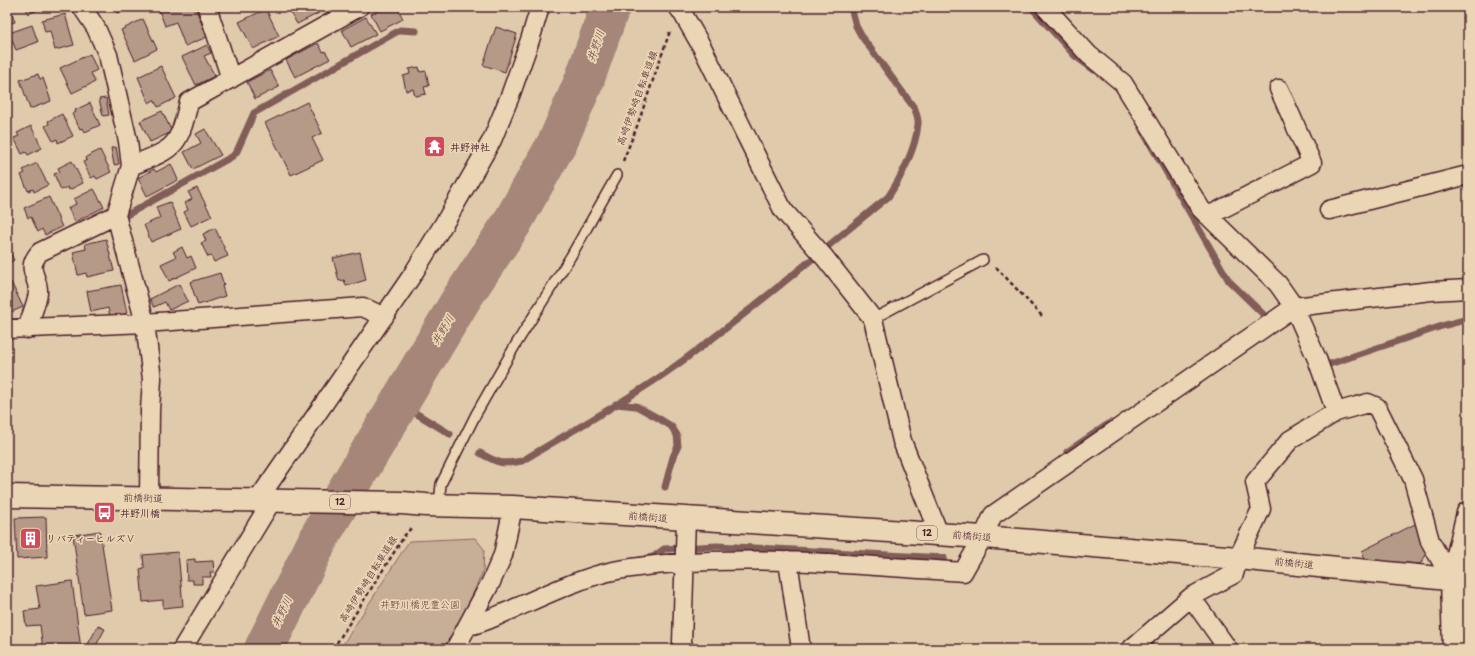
<svg xmlns="http://www.w3.org/2000/svg" width="1475" height="656" font-family="'Shantell Sans','Klee One',sans-serif">
<rect width="100%" height="100%" fill="#e0caac"/>
<filter id="ink" filterUnits="userSpaceOnUse"><feTurbulence type="fractalNoise" baseFrequency=".025" numOctaves="2"/><feDisplacementMap in="SourceGraphic" scale="8" xChannelSelector="R" yChannelSelector="G"/><feConvolveMatrix kernelMatrix="1 2 1 2 8 2 1 2 1" color-interpolation-filters="sRGB"/></filter>
<g filter="url(#ink)">
<path fill="#c7ae96" stroke="#886660" d="M475,538l9,11 -1,22 -26,59 -14,19h-103l69,-108z"/>
<g fill="none" stroke-linecap="round" stroke-linejoin="round">
<path stroke="#815d59" stroke-width="7" d="M1031,7l44,49 19,14
M1141,128l88,153 38,37 6,1
M125,216l108,-60 4,-5 17,-38 146,-83 16,1
M1324,358l3,7 115,-39 26,-7
M399,403l51,31
M616,404l20,2 22,12 13,8 6,9 1,11 -5,11 -8,30
M1067,452l43,-29
M480,453c18,10 21,12 42,8 48,-29 99,-57 145,-89 76,-54 148,-116 221,-175 13,-19 28,-49 30,-73 1,-5 -2,-10 -3,-15l-53,-72 -6,-11 -5,-19
M647,558l6,-1 11,-8 53,-3 227,12"/>
<path stroke="#a58678" stroke-width="40" d="M264,649l57,-115 141,-236 50,-75 46,-82 26,-60 26,-74"/>
</g>
<path fill="#b69a88" stroke="#4a1f2b" d="M7,7h3l5,15 -8,2z
M26,7h19l-17,7z
M109,7h25l-17,6 -2,-4 -4,2z
M159,7h36l12,30 -22,9 -9,-24 -11,4 -7,-18z
M288,7h27l4,6 -22,11z
M325,7h6l2,4 -5,2z
M386,7h11l6,12 -23,12 -9,-17z
M266,9l13,27 -26,13 -14,-27z
M65,14l9,31 -19,5 -5,-19 -5,1 -3,-12z
M366,17l10,17 -25,13 -9,-17z
M143,19l14,30 -22,11 -14,-30z
M32,25l6,17 -22,8 -7,-17z
M496,27l21,7 -12,38 -22,-7z
M318,43l5,9 2,-1 5,8 -35,18 -9,-17z
M207,45l4,8 -7,3 11,20 -19,9 -14,-28z
M90,54l7,16 -6,3 4,9 -23,11 -12,-25z
M161,66l15,32 -18,9 -4,-7 -5,3 -11,-26z
M419,67l1,5 6,-1 3,15 -5,1 2,7 -11,2 -2,-7 -7,2 -3,-15 7,-2 -1,-5z
M270,70l9,17 -24,12 -8,-17z
M38,74l2,5 3,-1 8,23 -21,8 -10,-29z
M106,98l3,17 -6,1 -4,-17z
M307,102l15,31 -10,5 11,22 -32,15 -26,-52z
M90,103l10,22 -15,7 -2,-4 -3,1 -8,-15 4,-2 -1,-2z
M162,111l10,21 -22,10 -10,-21z
M62,114l11,22 -15,7 -1,-4 -4,2 -8,-15 4,-2 -1,-3z
M31,126l11,22 -14,7 -2,-3 -4,2 -8,-16 5,-2 -2,-3z
M205,129l16,26 -28,14 -9,-17 17,-9 -5,-9z
M116,147l3,17 -5,1 -3,-17z
M100,150l11,22 -14,7 -2,-3 -4,2 -8,-16 4,-2 -1,-3z
M72,161l11,22 -14,7 -1,-3 -7,3 -7,-16 6,-2 -2,-4z
M37,163l11,22 -14,7 -1,-3 -5,2 -7,-16 4,-2 -2,-3z
M171,164l7,16 -31,16 -9,-18 16,-9 2,3z
M197,188l15,28 -21,10 -7,-14 4,-2 -3,-7 7,-4 -4,-7z
M94,189l10,18 -29,15 -7,-14 8,-4 -2,-5z
M49,197l13,30 -17,8 -3,-6 -4,3 -7,-15 -3,1 -4,-10z
M170,202l11,27 -30,13 -7,-17 16,-7 -4,-11z
M215,228l13,28 -14,6 -3,-6 -3,1 -7,-14 5,-2 -3,-7z
M106,239l8,32 -27,6 -1,-4 -8,2 -5,-23 13,-3 -1,-5z
M182,247l5,11 4,-2 5,12 -27,13 -8,-17 15,-7 -3,-5z
M7,248l7,12 -7,4z
M360,252l6,28 -20,6 -2,-6 -5,1 -6,-23z
M220,273l4,12 -2,1 3,10 -27,9 -8,-23z
M11,282l12,25 -16,7v-31z
M179,284l9,17 -19,9 -4,-8 -11,5 -4,-8z
M121,285l6,28 -17,4 -2,-9 -17,4 -4,-21z
M46,517l1,40 -30,2 -2,-41z
M1421,521l9,28 -10,15 -55,-4 -3,-9z
M100,531l12,79 -28,4 -11,-79z
M178,552l5,54 -20,2v-8l-20,2 -3,-33 4,-1 -1,-13z
M195,559v3l18,-1 1,11h-4l1,5h-9v7h-9v-4h-6l-1,-20z
M72,581l9,68h-38l-3,-24 -14,1 -2,-15 16,-2 -4,-23z
M98,626l7,3 -11,20h-2l-5,-3z"/>
<g fill="none" stroke-linecap="round" stroke-linejoin="round">
<defs>
<path id="service" d="M873,319l110,-59
M439,505l2,-21 35,-70 40,-70 55,-88 46,-81"/>
<path id="minor" d="M82,7l14,21 12,27 20,86 3,25 -15,49 29,108 7,56 -2,31 -1,88
M207,7l24,72
M678,7l5,7 19,33 81,163 42,48 48,61 29,122 37,93
M1045,7l44,48 34,28 78,126 77,75 16,23 137,-16 37,-2
M131,166c44,-18 47,-17 58,-64l170,-95
M1329,210l139,-35
M1208,216l104,-53 -33,-74
M7,329l138,-6 218,-16 21,10
M27,329c3,-10 10,-27 11,-36 1,-18 -14,-23 2,-41l76,-37
M257,501l154,-224 37,-60 44,-77 18,-44 20,-56 10,-33
M788,561l13,88
M1191,597l37,52
M468,626c16,-3 28,-10 43,-16 32,-14 73,-34 107,-40 112,-19 232,-5 345,2l20,-35 10,-22 301,-208 23,52 19,53
M182,649l89,-147
M455,649l36,-67 12,-27 10,-48
M684,649l-2,-7 4,-123
M1131,649l60,-52 43,-23 4,-16 23,-49 -6,-27 35,-42 46,-28 32,-9 9,4 36,72 17,62 22,39"/>
<path id="secondary" d="M1454,649l-2,-69 16,-67"/>
<path id="primary" d="M7,496c132,2 263,5 395,7l24,2 87,2 470,30 255,21 230,23"/>
</defs>
<use href="#service" stroke="#4a1f2b" stroke-width="12"/>
<use href="#minor" stroke="#4a1f2b" stroke-width="21"/>
<use href="#secondary" stroke="#4a1f2b" stroke-width="25"/>
<use href="#primary" stroke="#4a1f2b" stroke-width="25"/>
<path stroke="#4a1f2b" stroke-width="2.5" stroke-dasharray="4 3" stroke-linecap="butt" d="M623,161l13,-32 34,-98
M996,267l46,49
M333,649l72,-114 7,-8"/>
<use href="#service" stroke="#ead5b4" stroke-width="9"/>
<use href="#minor" stroke="#ead5b4" stroke-width="18"/>
<use href="#secondary" stroke="#ead5b4" stroke-width="22"/>
<use href="#primary" stroke="#ead5b4" stroke-width="22"/>
</g>
</g>
<defs>
<symbol id="temple-square" viewBox="-11 -11 22 22"><rect x="-9" y="-9" width="18" height="18" rx="4" fill="#d1495b" stroke="#ead5b4"/><path d="M0-6L5-2H3V0L6.5 2.5H4V6H1.5V3h-3V6H-4V2.5H-6.5L-3 0V-2H-5Z" fill="#fff"/></symbol>
<symbol id="bus-square" viewBox="-11 -11 22 22"><rect x="-9" y="-9" width="18" height="18" rx="4" fill="#d1495b" stroke="#ead5b4"/><path d="M-5-6H5V4H4V6H2V4H-2V6H-4V4H-5ZM-3.5-4V0h7V-4ZM-3.5 1.2v1.5H-2V1.2ZM2 1.2v1.5H3.5V1.2Z" fill="#fff"/></symbol>
<symbol id="building-square" viewBox="-11 -11 22 22"><rect x="-9" y="-9" width="18" height="18" rx="4" fill="#d1495b" stroke="#ead5b4"/><path d="M-4-6H4V6H1V3H-1V6H-4ZM-2.5-4.3h1.7v1.8h-1.7ZM.8-4.3h1.7v1.8H.8ZM-2.5-1h1.7V.8h-1.7ZM.8-1h1.7V.8H.8Z" fill="#fff"/></symbol>
</defs>
<g fill-rule="evenodd">
<use href="#temple-square" x="422" y="134" width="25" height="25"/>
<use href="#bus-square" x="92" y="500" width="25" height="25"/>
<use href="#building-square" x="18" y="526" width="25" height="25"/>
</g>
<g text-anchor="middle" dominant-baseline="central" stroke-width="3.5" stroke-linejoin="round" paint-order="stroke">
<g fill="#ead5b4" stroke="#7a5654" stroke-width="1">
<rect x="330" y="495" width="20" height="14" rx="3"/>
<rect x="917" y="526" width="20" height="14" rx="3"/>
</g>
<g font-size="9" font-weight="bold" fill="#4a1f2b">
<text x="340" y="502">12</text>
<text x="927" y="533">12</text>
</g>
<g font-size="10" fill="#4a1f2b" stroke="#ead5b4">
<text transform="translate(637 98) rotate(-70)">高崎伊勢崎自転車道線</text>
<text transform="translate(143 498) rotate(1)">前橋街道</text>
<text transform="translate(648 517) rotate(4)">前橋街道</text>
<text transform="translate(972 536) rotate(4)">前橋街道</text>
<text transform="translate(1294 563) rotate(6)">前橋街道</text>
<text transform="translate(368 579) rotate(-58)">高崎伊勢崎自転車道線</text>
</g>
<g font-size="10" font-weight="bold" fill="#4a1f2b" stroke="#ead5b4" text-anchor="start">
<text x="450" y="147">井野神社</text>
<text x="120" y="513">井野川橋</text>
<text x="46" y="538">リバティーヒルズⅤ</text>
</g>
<g font-size="10" fill="#633c40" stroke="#ead5b4">
<text x="420" y="604">井野川橋児童公園</text>
</g>
<g font-size="11" font-style="italic" fill="#61393e" stroke="#ead5b4">
<text transform="translate(596 46) rotate(-71)">井野川</text>
<text transform="translate(443 330) rotate(-59)">井野川</text>
<text transform="translate(282 612) rotate(-64)">井野川</text>
</g>
</g>
<rect width="1475" height="656" fill="none" stroke="#ead5b4" stroke-width="24"/>
<rect x="12" y="12" width="1451" height="632" fill="none" stroke="#4a1f2b" stroke-width="1.5" filter="url(#ink)"/>
</svg>
